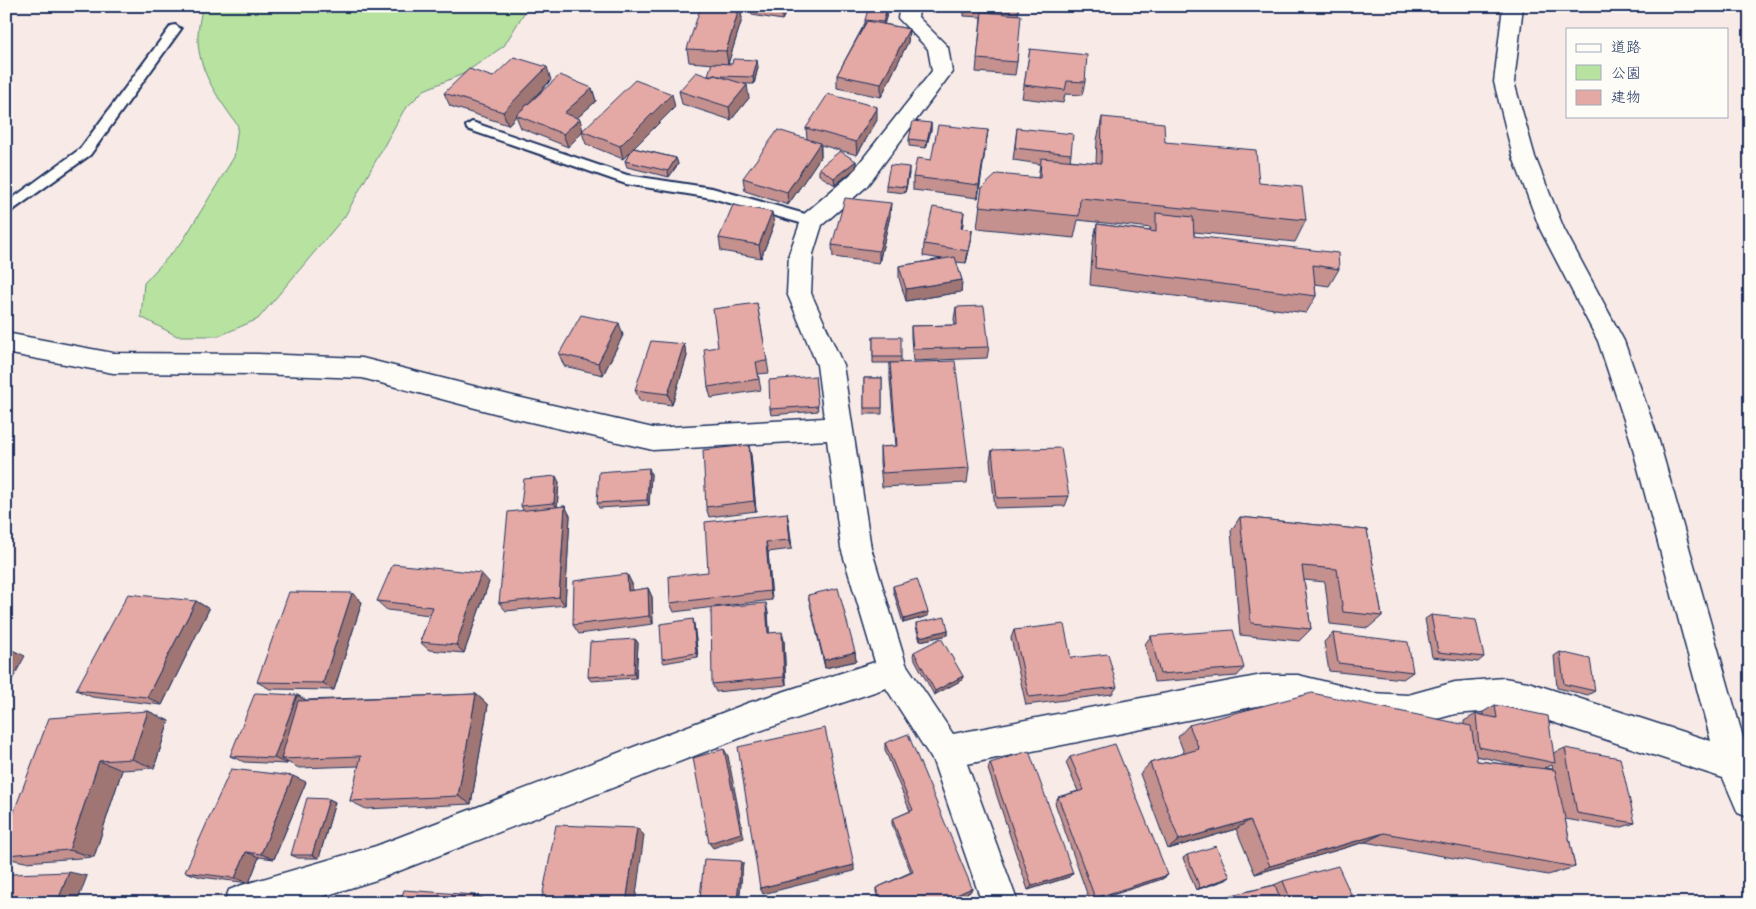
<svg xmlns="http://www.w3.org/2000/svg" width="1756" height="909" font-family="'Comic Neue','Klee One',sans-serif">
<rect width="100%" height="100%" fill="#f8ebe7"/>
<filter id="ink" filterUnits="userSpaceOnUse"><feTurbulence type="fractalNoise" baseFrequency=".02" numOctaves="2"/><feDisplacementMap in="SourceGraphic" scale="10" xChannelSelector="R" yChannelSelector="G"/><feConvolveMatrix kernelMatrix="1 2 1 2 8 2 1 2 1" color-interpolation-filters="sRGB"/></filter>
<g filter="url(#ink)">
<path fill="#b7e29f" stroke="#69887e" d="M202,6l325,2 -23,38 -41,28 -39,16 -20,20 -59,106 -87,103 -39,17h-42l-36,-19 3,-34 38,-41 52,-85 4,-31c-18,-26 -38,-51 -40,-84 -1,-12 3,-25 4,-36z"/>
<g fill="none" stroke-linecap="round" stroke-linejoin="round">
<defs>
<path id="lane" d="M175,25l6,4 -91,126 -84,60v-12l74,-54 91,-123z
M472,122l155,53 85,13 104,29 2,4 -7,5 -99,-28 -86,-14 -159,-55 -1,-3z"/>
<path id="street" d="M900,6h20l-2,11 30,30 4,25 -86,115 -44,38 -9,29 -2,39 32,72 28,183 35,116 47,70 309,-59h36l73,18 37,2 47,-13 49,-4 24,4 183,59 -81,-303 -32,-97 -58,-112 -27,-72 -19,-75 9,-76h20l-9,76 21,75 29,72 60,112 34,97 92,324v56l-12,-5 -15,-35 -195,-64 -24,-4 -49,4 -47,13 -37,-2 -73,-20h-36l-295,59 51,139h-36l-49,-142 -47,-73 -138,47 -372,145 -74,23h-78l5,-13 13,-5 134,-39 372,-143 127,-41 -34,-114 -14,-108 -174,10 -140,-32 -151,-40 -104,-4 -145,-1 -107,-20v-20l107,20 145,1 104,4 151,38 140,32 171,-10 -7,-53 -30,-72 2,-39 14,-39 47,-40 82,-104 -4,-22 -30,-31z"/>
</defs>
<use href="#lane" stroke="#1b2f5e" stroke-width="4"/>
<use href="#street" stroke="#1b2f5e" stroke-width="3"/>
<use href="#lane" fill="#fdfcf7" fill-rule="evenodd"/>
<use href="#street" fill="#fdfcf7" fill-rule="evenodd"/>
</g>
<path fill="#c4918e" stroke="#1b2f5e" fill-rule="evenodd" d="M740,6l2,13 -14,45 30,3 -4,17h-12l7,14 -18,22 -49,-16 -3,-13 29,-15 7,-12 -26,-2 -2,-13z
M789,6l-7,14 -30,-5 -1,-7z
M964,6h55l-1,9 -1,47 -2,13 -39,-3 5,-55 -17,-1z
M887,8v6l-3,10 25,5 -1,13 -27,55 -44,-9v-13l28,-52v-3z
M1030,49l55,33 -3,13 -17,-1 -2,9 -41,-5z
M493,77l58,3 -20,22 61,-14 4,13 -19,17 6,12 92,-23 -41,41 42,10 2,6 -9,13 -42,-10 -2,-6 5,-9 -7,7 -37,-15 -4,-11 -14,14 -47,-19 -5,-12 -8,9 -58,-19 -6,-13z
M1102,117l63,25 94,41 47,37 -11,22 -101,-10v4l145,33 -10,17 -14,-2 1,12 -10,17 -216,-28 3,-43 4,-18 53,7 1,-3 -73,-8 -4,18 -97,-10 5,-40 56,-10 2,-14 -27,-4 4,-32 54,26 -1,6 26,3 1,-23z
M877,120l-20,35 -36,-10v11l-33,49 -43,-14 -2,-13 64,-39 -1,-11z
M931,123v7l-5,18 -17,-2v-7z
M988,130l-10,68 -65,-8v-13z
M856,161v7l-21,17 -16,-10v-7z
M909,174l-4,19 -19,-2v-6z
M890,216l-11,47 -46,-6 -1,-12z
M774,224l-13,34 -40,-7 -2,-13z
M963,224l-1,4 10,2 -1,12 -5,21 -10,-1 6,18 -1,12 -55,9 -7,-23v-12l43,-7 -19,-3 1,-12z
M757,303l12,70 -11,1 3,16 -50,8 -3,-11 10,-40z
M956,307l33,40 -2,11 -74,3 -2,-23v-12l44,-1 -1,-6z
M623,335l-20,40 -39,-9 -5,-12z
M873,337l28,20v6h-28z
M684,344l3,12 -15,49 -32,-4 -5,-11z
M890,363l79,105 -2,15 -85,4 -2,-25v-15l16,-1 -6,-66z
M815,376l3,35 -47,4 -1,-6z
M864,378h18v36h-18z
M992,450l77,46 -4,10 -70,2 -5,-48z
M751,455l5,56 -47,6 -3,-10z
M651,474l-2,31 -50,3 -2,-5z
M559,482l-2,25 8,-1 5,10 -5,89 -59,6 -7,-8 24,-93 -2,-4z
M787,513l5,36 -24,3 4,48 -98,12 -4,-9 38,-31z
M1240,517l127,13 15,86 -14,12 -38,-4 -5,-42 -21,-2 7,49 -12,12 -59,-6 -9,-104z
M627,574l5,10v7l16,-3 4,9 1,27 -74,10 -6,-9z
M489,582l-25,71 -35,-3 -9,-8 10,-27 -43,-5 -10,-9z
M893,586l35,26v4l-25,7 -10,-33z
M352,593l10,9 -28,88 -64,-1 -13,-7z
M808,595l47,57 1,9 -31,7 -15,-64z
M196,601l13,8 -47,96 -70,-8 -16,-7z
M768,612l1,21 15,7 2,45 -70,7 -4,-8z
M1431,615l53,42 -6,5 -46,-5 -7,-38z
M916,623l32,7v5l-28,6 -4,-14z
M694,624l4,33 -34,6 -2,-4z
M1014,630l57,28 46,29 -5,7 -86,11 -15,-67z
M1333,633l80,39 -10,7 -74,-8 -5,-29z
M1151,636l93,32 -7,8 -83,6 -9,-38z
M635,639l3,4 -2,35 -45,3 -3,-4z
M914,652l49,24 -1,4 -28,15 -21,-39z
M1560,652l35,39 -7,4 -31,-7 -3,-32z
M476,694l12,11 -17,99 -105,5 -16,-8 9,-35 -60,2 -12,-6v2l-43,-2 -14,-6 67,-61 9,5z
M1495,705l59,48 11,-5 70,75 -16,5 -54,-9 10,48 -27,8 -183,-33 -110,32 -19,-45 -68,20 -28,-75 10,-11 34,-10 -6,-16 11,-12h275v-4l12,-7 7,1v-3zM1476,756l48,10 -47,-5zM1552,765l1,4 -9,-1z
M148,711l21,10 -15,47 -32,2 -28,87 -69,5 -19,-4v-25z
M885,743l87,145 -2,4 -24,11h-66l-4,-11v-4l35,-16 -19,-48v-5l18,-8 -25,-61z
M1070,757l98,118 -6,4 -72,23 -35,-99 3,-6 20,-6 -12,-28z
M990,763l83,110 -4,4 -41,13 -40,-121z
M306,782l-32,77 -15,-2 -10,26 -48,-6 -16,-5z
M329,799l6,3 -16,56h-21l-7,-3z
M1187,855l39,25 -30,10 -13,-32z
M741,861l2,2 -4,39 -37,-2 -2,-2z
M1283,881l72,22h-142v-1l7,-4 54,-13z"/>
<path fill="#a07674" stroke="#1b2f5e" d="M740,6l2,13 -14,45 -2,-13z
M785,6h4l-7,14v-7z
M887,8v6l-4,15v-7z
M909,29l-1,13 -27,55v-13z
M757,60l1,7 -4,17 -1,-7z
M547,67l4,13 -34,35h-1v1l-8,9 -5,-13z
M747,85l2,13 -18,22 -2,-13z
M592,88l4,13 -28,25 -4,-13z
M672,94l3,13 -52,52 -3,-13z
M877,107v13l-20,35 -1,-13z
M580,119l3,12h-1v2l-14,14 -5,-13z
M931,123v7l-5,18 1,-7z
M988,130l-2,13 -8,55 1,-13z
M820,143l1,13 -33,49 -1,-13z
M676,158l2,6 -9,13 -1,-6z
M856,161v7l-21,17 -1,-7z
M909,167v7l-4,19 1,-6z
M891,203l-1,13 -11,47v-12z
M772,212l2,12 -13,34 -2,-13z
M964,212l-1,12 -4,16 2,-12z
M972,230l-1,12 -5,21 2,-12z
M962,280l-1,12 -55,9v-12z
M619,323l4,12 -20,40 -5,-12z
M684,344l3,12 -15,49 -4,-11z
M749,445l2,10 5,56 -2,-10z
M649,468l2,6 -2,31 -2,-5z
M556,476l3,6 -2,26 -3,-5z
M565,506l5,10 -5,89 -6,-8z
M787,513l2,10 3,26 -2,-9z
M766,542l2,10 4,48 -2,-9z
M481,573l8,9 -25,71 -8,-8z
M627,574l5,10v16l-4,-9z
M648,588l4,9 1,27 -4,-8z
M352,593l10,9 -28,88 -11,-7z
M196,601l13,8 -47,96 -15,-8z
M766,603l2,9 2,30 -2,-9z
M928,612v4l-25,7 1,-4z
M693,619l1,5 4,33 -2,-4z
M948,630v5l-28,6v-4z
M782,632l2,8 2,45 -2,-8z
M635,639l3,4 -2,35 -2,-4z
M8,648l17,8 -19,35v-40z
M855,652l1,9 -31,7 -1,-8z
M963,676l-1,4 -28,15 1,-4z
M476,694l12,11 -17,99 -13,-8z
M297,695l12,7 -28,57 6,3v2l-13,-6z
M148,711l21,10 -15,47 -22,-9z
M724,749l4,7 16,82 -31,10 -4,-5z
M99,761l23,9 -28,87 -25,-7z
M293,776l13,6 -32,77 -13,-5z
M329,799l6,3 -16,56 -7,-3z
M1250,820l-14,9 -68,20 11,-9z
M637,828l7,7 -9,68h-9z
M1384,833l-19,9 -110,32 15,-8z
M246,852l13,5 -10,26 -14,-5z
M741,861l2,2 -4,39 -2,-2z
M854,865v6l-91,23 -3,-6z
M69,872l18,4 -10,27h-20z
M1073,873l-4,4 -41,13 4,-4z
M1168,875l-6,4 -72,23 5,-4z
M1230,877l-4,3 -30,10 4,-2z
M972,888l-2,4 -24,11h-7z
M474,895l9,3 -1,5h-10z"/>
<path fill="#e4a9a5" stroke="#1b2f5e" d="M701,6h39l-14,45 -39,-2z
M752,6h33l-3,7 -31,-5z
M869,6l18,2 -4,14 -18,-2z
M982,12l39,3 -4,47 -40,-3z
M867,21l42,8 -28,55 -44,-9z
M1030,49l57,6 -2,27 -18,-1 -2,9 -41,-5z
M514,57l33,10 -44,45 -59,-19 25,-24 24,8z
M733,59l24,1 -4,17 -35,-1 -3,-1h-7l4,-12 20,1z
M696,72l14,5 5,-2 32,10 -18,22 -50,-16z
M560,75l32,13 -28,25 16,6 -17,15 -47,-19z
M635,80l37,14 -52,52 -38,-15z
M828,94l49,13 -21,35 -50,-14z
M1102,117l62,6 1,19 91,8 3,33 43,4 4,33 -226,-22 -1,18 -100,-10 3,-18 15,-14 43,4 1,-20 60,5z
M913,121l18,2 -4,18 -18,-2z
M938,125l50,5 -9,55 -66,-8 4,-19 14,2z
M1017,128l56,6 -2,20 -56,-6z
M778,130l42,13 -33,49 -44,-14z
M633,148l43,10 -8,13 -43,-10z
M840,151l16,10 -22,17 -15,-10z
M890,165l19,2 -3,20 -20,-2z
M845,198l46,5 -12,48 -47,-6z
M733,205l39,7 -13,33 -40,-7z
M933,207l31,5 -3,16 11,2 -4,21 -44,-7z
M1156,213l37,4 1,19 144,17 1,16 -26,-4 3,31 -221,-28 2,-44 59,8z
M955,257l7,23 -56,9 -7,-23z
M757,303l10,58 -11,1 3,17 -51,8 -4,-38 14,-2 -5,-38z
M984,306l5,41 -76,2 -2,-23 46,-1 -1,-18z
M581,315l38,8 -21,40 -39,-9z
M873,337h28v20h-28z
M651,341l33,3 -16,50 -33,-4z
M955,361l14,107 -87,5 -2,-26 17,-1 -7,-83z
M815,376l3,30 -48,3 -1,-29z
M864,378h18v30h-18z
M749,445l5,56 -48,6 -3,-57z
M1061,448l8,48 -72,2 -5,-48z
M649,468l-2,32 -50,3 2,-31z
M556,476l-2,27 -33,3 3,-27z
M565,506l-6,91 -60,6 9,-91z
M787,513l3,27 -24,2 4,49 -100,12 -1,-27 39,-4 -3,-50z
M1240,517l127,13 15,86 -39,-4 -6,-43 -35,-3 9,63 -60,-6z
M393,564l88,9 -25,72 -36,-3 13,-35 -56,-6z
M627,574l1,17 20,-3 1,28 -76,9 1,-44z
M917,579l11,33 -24,7 -11,-33z
M838,588l17,64 -31,8 -16,-65z
M289,592l63,1 -29,90 -66,-1z
M128,594l68,7 -49,96 -71,-7z
M766,603l2,30 14,-1 2,45 -72,7 -1,-76z
M1431,615l45,5 8,37 -46,-5z
M945,617l3,13 -28,7 -4,-14z
M693,619l3,34 -34,6 -2,-35z
M1064,624l7,34 37,-4 9,33 -88,10 -15,-67z
M1233,630l11,38 -84,6 -9,-38z
M1333,633l75,9 5,30 -75,-9z
M941,638l22,38 -28,15 -21,-39z
M635,639l-1,35 -46,3 2,-35z
M1560,652l30,7 5,32 -31,-7z
M255,693l42,2 -23,63 -44,-2z
M1312,693l159,33 6,35 78,9 20,97 -191,-34 -114,33 -20,-46 -71,20 -29,-77 49,-14 -10,-24z
M476,694l-18,102 -108,5 11,-45 -80,3 17,-58z
M1495,705l53,11 7,47 -76,-16 -3,-33 21,4z
M148,711l-16,48 -33,2 -30,89 -63,5v-22l43,-115z
M825,728l29,137 -94,23 -22,-141z
M908,734l64,154 -33,15h-58l-5,-15 37,-16 -21,-53 21,-9 -28,-67z
M1115,744l53,131 -73,23 -37,-101 26,-7 -14,-33z
M1565,748l55,10 15,65 -58,-10z
M724,749l17,84 -32,10 -16,-85z
M1029,751l44,122 -41,13 -42,-123z
M231,769l62,7 -32,78 -15,-2 -11,26 -50,-6z
M307,798l22,1 -17,56h-21z
M556,825l81,3 -11,75h-85z
M1216,846l14,31 -30,11 -13,-33z
M704,859l37,2 -4,39 -37,-2z
M1338,866l17,37h-63l-9,-22z
M69,872l-12,31h-51v-15l6,-14z
M1275,885l7,18h-60l-2,-5z
M404,890l70,5 -2,8h-72z"/>
</g>
<rect width="1756" height="909" fill="none" stroke="#fdfcf7" stroke-width="25"/>
<rect x="12" y="12" width="1731" height="884" fill="none" stroke="#1b2f5e" stroke-width="2" filter="url(#ink)"/>
<rect x="1566" y="28" width="162" height="90" fill="#fdfcf7" stroke="#a3aaba"/>
<rect x="1576" y="44" width="25" height="8" fill="#fdfcf7" stroke="#a3aaba"/>
<text x="1611" y="52" font-size="15" fill="#1b2f5e">道路</text>
<rect x="1576" y="65" width="25" height="15" fill="#b7e29f" stroke="#a3aaba"/>
<text x="1611" y="78" font-size="15" fill="#1b2f5e">公園</text>
<rect x="1576" y="90" width="25" height="15" fill="#e4a9a5" stroke="#a3aaba"/>
<text x="1611" y="102" font-size="15" fill="#1b2f5e">建物</text>
</svg>
